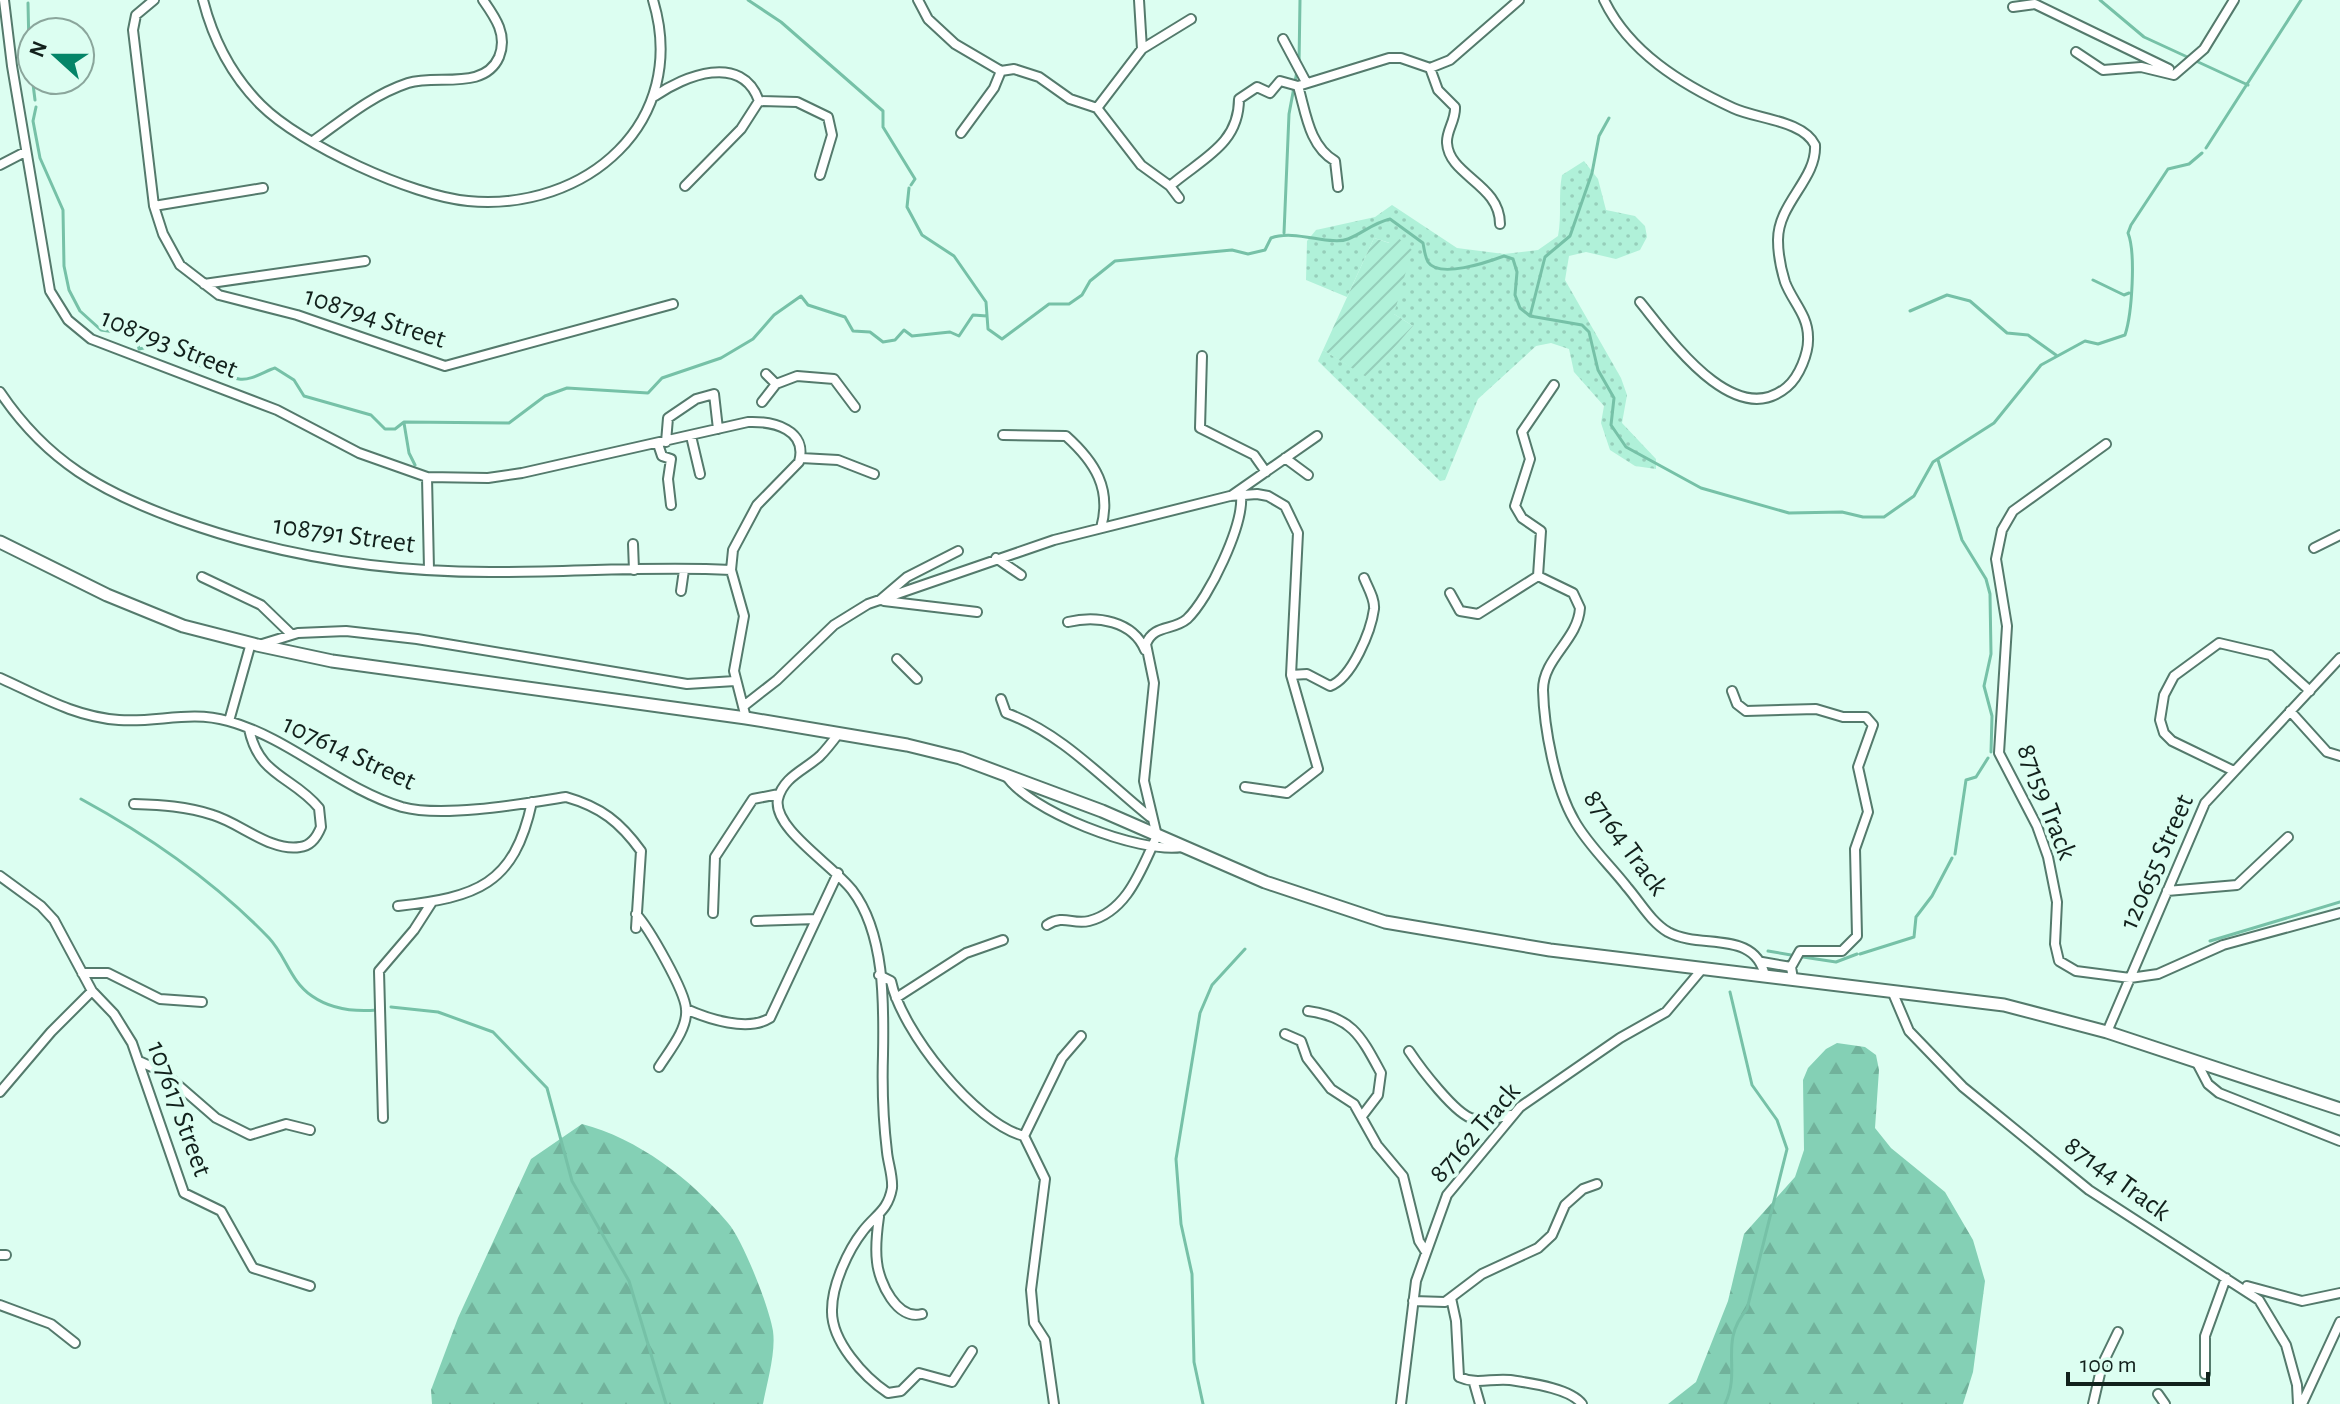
<svg xmlns="http://www.w3.org/2000/svg" width="2340" height="1404" font-family="'Alegreya Sans',sans-serif">
<defs>
<pattern id="grass-dots" width="8" height="8" patternUnits="userSpaceOnUse" patternTransform="scale(2)"><rect width="8" height="8" fill="#b0f1d9"/><path d="M2 2h.1M6 6h.1" fill="none" stroke="#96ceba" stroke-width="1.8" stroke-linecap="round"/></pattern>
<pattern id="forest-firs" width="22" height="20" patternUnits="userSpaceOnUse" patternTransform="scale(2)"><rect width="22" height="20" fill="#84d0b5"/><path d="M5 1l3.5 6h-7zM16 11l3.5 6h-7z" fill="#71b29b"/></pattern>
<pattern id="garden-furrows" width="10" height="10" patternUnits="userSpaceOnUse" patternTransform="scale(2)"><rect width="10" height="10" fill="#b0f1d9"/><path d="M-1 1l2-2M0 10L10 0M9 11l2-2" fill="none" stroke="#96ceba"/></pattern>
</defs>
<rect width="100%" height="100%" fill="#dcfef1"/>
<path fill="url(#grass-dots)" d="M1584,161l14,18 8,31 29,6 10,10 2,11 -7,13 -24,9 -30,-7 -17,4 -4,24 56,98 6,17 -5,28 34,36v10l-21,-3 -25,-16 -9,-27 3,-17 -30,-34 -5,-23 -18,-6 -15,3 -58,53 -33,81 -5,1 -122,-120 5,-11 45,27 45,-51 -19,-12 1,-78 -5,7 -16,-5 -27,59 -41,-17 1,-39 9,-11 59,-13 17,-12 65,43 47,6 34,-4 20,-14c4,-21 0,-40 4,-61z"/>
<path fill="url(#forest-firs)" d="M1837,1043l28,4 11,8 3,15 -4,58 16,20 54,44 28,48 12,41 -12,91 -10,32h-295l28,-22 32,-81 16,-67 51,-57 9,-27 -1,-70 5,-12 18,-19z
M582,1124c55,14 109,55 146,99 15,17 41,84 45,108 3,22 -6,51 -10,73h-331l-1,-14 27,-72 73,-159z"/>
<path fill="url(#garden-furrows)" d="M1395,235l17,15 -18,64 19,12 -45,52 -45,-28 51,-112 15,5z"/>
<g fill="none" stroke-linecap="round" stroke-linejoin="round">
<path stroke="#76c1a7" stroke-width="3" d="M748,0l33,22 102,89v16l32,52 -4,6
M2100,0l44,37 104,48
M28,3l1,45
M29,55l2,24
M1299,64l1,-64
M33,84l2,16
M36,107l-3,14 7,37 23,52 1,56 5,24 11,21 21,19 35,5 3,14 19,-4c8,8 69,32 81,34 12,2 26,-8 36,-11l19,12 10,16 67,19 14,14h10l9,-7 105,1 36,-27 22,-8 81,5 14,-15 59,-20 32,-19 21,-24 27,-19 7,9 37,12 8,14 17,1 13,10 12,-2 9,-10 8,6 38,-4 9,4 14,-21 14,1
M2206,148l95,-148
M909,188l-2,19 15,28 32,21 32,46 2,27 14,10 47,-35h20l13,-9 8,-14 25,-20 117,-11 16,4 17,-4 6,-12c24,-9 59,8 77,1 15,-6 25,-16 42,-20l33,24c1,5 2,14 5,19 11,17 60,0 76,-6l9,3 4,13 -2,23 5,13 10,8 52,9 7,7 9,38 16,28 -3,27 15,22 75,41 88,25 53,-1 21,5h21l30,-21 19,-34 61,-39 47,-58 44,-24 13,3 27,-9c7,-21 11,-82 3,-102l3,-8 37,-56 21,-5 13,-11
M1284,233l5,-119 8,-43
M2093,280l31,15 5,-2
M1910,311l37,-16 23,6 37,32 21,2 28,20
M1530,316l15,-59 25,-21 22,-63 7,-37 10,-18
M404,423l5,30 6,12
M1938,460l24,80 24,39 4,15 1,60 -7,32 8,30 -1,36
M81,799c68,37 134,83 188,139 17,18 21,43 43,58 20,14 42,16 65,14
M1955,854l11,-74 10,-3 12,-19
M2210,941l130,-39
M1768,951l23,4
M1860,954l54,-17 2,-20 16,-21 20,-38
M1803,957l33,5 21,-8
M391,1007l47,5 55,20 54,56 25,93 57,100 37,123
M1203,1404l-9,-42 -2,-88 -11,-50 -5,-65 24,-146 12,-28 33,-36
M1725,1404c17,-35 -7,-61 22,-95l40,-160 -10,-29 -25,-35 -22,-93"/>
<defs>
<path id="minor" d="M4,0l8,66 38,225 18,29 23,19 186,71 82,43 68,24 61,1 34,-5 226,-51c26,-1 60,8 51,40l-42,43 -24,45 -2,20 13,46 -10,55 12,47
M154,0l-18,15 -3,15 21,176 9,28 17,31 39,30 78,20 148,51 228,-62
M203,0c10,39 29,76 58,105 40,40 151,91 207,96 118,11 222,-79 185,-201
M918,0l10,19 27,25 46,27 13,-2 25,8 31,22 27,9
M1139,0l3,49
M1604,0c25,52 77,84 129,108 23,11 70,12 82,37 2,34 -37,58 -37,95 0,13 3,29 7,42 7,19 23,33 23,55 1,16 -9,40 -21,50 -53,45 -119,-51 -147,-85
M2013,7l22,-3 134,65
M1283,39l23,43
M2076,52l27,18 38,-3 33,8 30,-26 30,-49
M1430,68l8,22 17,17c1,13 -9,24 -8,36 2,33 53,41 53,81
M1298,86c8,27 11,60 37,75l3,26
M655,96c29,-20 87,-44 104,5
M961,133l33,-45 7,-17
M313,141c31,-22 59,-46 95,-58 29,-9 76,8 91,-26 9,-22 -4,-40 -16,-57
M0,165l25,-13
M685,186l56,-57 18,-28 38,1 31,15 4,18 -12,40
M1170,186c31,-27 69,-41 69,-87l18,-12 13,6 10,-12 18,5 91,-28h12l29,10 20,-8 69,-60
M1179,198l-9,-12 -29,-21 -44,-57 45,-59 49,-30
M154,206l109,-18
M204,284l161,-23
M1202,356l-2,72 54,27 12,17
M776,384l21,-8 37,3 21,28
M1554,385l-32,47 8,27 -15,47 7,12 19,13 -3,45 35,17 7,15c-2,32 -37,50 -37,82 1,38 12,97 31,130 13,24 36,45 53,67 13,15 24,35 41,45 33,18 87,-3 97,44
M0,392c47,70 102,100 179,128 102,37 212,53 321,52 77,0 154,-6 231,-2
M762,402l14,-18 -10,-10
M1003,435l63,1c29,26 46,53 35,92
M691,436l9,38
M666,442l2,-24 28,-19 18,-5 4,35
M658,444l4,12 9,3 -3,20 3,26
M2106,444l-93,67 -11,19 -6,29 11,67 -8,127 38,73 11,31 9,45 -2,42 4,17 17,10 54,7 28,-4 65,-29 117,-32
M801,458l37,2 36,14
M1285,458l23,17
M427,477l2,92
M1231,496l86,-60
M633,544l1,26
M2314,548l26,-13
M996,558l25,17
M202,577l59,28 30,29
M681,591l3,-21
M1450,593l10,18 18,3 60,-38
M880,600l27,-23 51,-26
M884,601l93,11
M1068,622c29,-7 65,-1 77,28
M259,645l39,-12 48,-2 71,8 270,45 48,-3
M897,659l20,20
M1291,675l16,-1 23,12c22,-8 41,-55 44,-77 1,-10 -6,-21 -10,-31
M0,678c40,18 75,39 119,42 38,3 71,-10 109,1 62,17 113,68 174,86 41,11 120,-3 164,-10 35,10 54,25 75,54l-5,77
M1732,691l5,13 9,7 70,-2 27,8h23l7,8 -15,42 10,45 -13,37 2,87 -15,15h-42l-9,16 2,12
M1001,699l5,14c56,20 99,68 144,104
M745,705l32,-25 57,-55 34,-21 186,-64 176,-44 27,-2 11,2 17,10 13,27 -7,142 27,94 -31,24 -42,-6
M2290,711l37,41 13,4
M229,721l22,-78
M839,733c-6,8 -12,16 -19,23 -15,14 -37,21 -42,43 -6,29 55,66 74,91 33,43 32,113 31,165 -1,32 0,64 4,97 1,11 6,24 5,36 -4,23 -17,27 -29,43 -15,19 -31,54 -31,79 -1,31 32,67 56,83l13,-2 18,-18 33,9 20,-31
M2234,771l-62,-30 -8,-8 -4,-13 4,-25 10,-19 45,-33 51,12 40,36
M1005,774c22,37 135,80 177,73
M134,804c27,1 52,2 79,11 27,8 58,37 87,32 11,-1 17,-10 21,-20l-2,-19c-26,-32 -60,-31 -70,-79
M0,876l41,30 13,14 38,71 22,23 18,29 52,150 37,18 32,57 57,18
M2167,891l70,-6 51,-48
M398,906c78,-9 116,-20 134,-104
M713,913l2,-56 38,-58 26,-5
M636,914c13,14 49,77 50,95 2,20 -17,42 -27,58
M756,921l60,-2
M1047,925c17,-11 25,0 42,-4 39,-10 52,-52 68,-85l-13,-55 10,-98 -8,-39c8,-20 27,-13 41,-25 22,-21 57,-94 54,-124
M1762,962l29,5
M82,973h26l52,26 42,3
M879,975l12,6c10,49 84,143 133,155l21,43 -14,111 3,33 11,17 9,64
M1892,991l17,40 54,56 126,103 170,110 27,45 11,40 1,19
M896,998l70,-45 37,-13
M686,1009c22,10 62,23 84,9l68,-145
M1308,1011c44,6 53,25 73,62l-3,22 -16,21
M2107,1032l98,-229 135,-145
M1285,1034l16,7 6,17 24,31 23,15 23,41 26,31 16,65 7,11
M1409,1051c10,15 47,65 65,68 12,3 25,-2 37,-4
M2196,1061l12,23 11,9 121,48
M141,1062l22,10 53,46 34,17 36,-11 24,6
M0,1092l51,-60 41,-41
M383,1118l-4,-147 35,-41 18,-28
M1024,1136l38,-78 19,-22
M879,1217c-2,14 -4,30 -2,45 2,20 20,59 45,52
M0,1255h6
M2247,1286l55,15 38,-8
M1451,1298l5,23 3,56c18,8 32,1 51,3 19,3 60,8 72,24
M1413,1301l32,1 37,-28 56,-26 14,-13 13,-30 18,-16 14,-5
M0,1305l51,19 24,19
M2205,1374v-38l21,-58
M1474,1383l6,21
M2158,1394l7,10
M1401,1404l15,-123 31,-86 73,-88 100,-69 46,-26 37,-44
M2093,1404l9,-39 16,-33
M2302,1404l38,-82"/>
<path id="secondary" d="M0,542l107,53 76,31 74,19 75,16 414,57 161,27 53,13 142,53 163,71 120,40 165,28 454,55 103,27 233,77"/>
</defs>
<use href="#minor" stroke="#547a6c" stroke-width="12"/>
<use href="#secondary" stroke="#547a6c" stroke-width="15"/>
<use href="#minor" stroke="#fff" stroke-width="8"/>
<use href="#secondary" stroke="#fff" stroke-width="11"/>
</g>
<g text-anchor="middle" dominant-baseline="central" stroke-width="8" stroke-linejoin="round" paint-order="stroke">
<g font-size="28" fill="#12211c" stroke="#dcfef1">
<text transform="translate(375 318) rotate(18)">108794 Street</text>
<text transform="translate(169 344) rotate(22)">108793 Street</text>
<text transform="translate(344 535) rotate(8)">108791 Street</text>
<text transform="translate(349 753) rotate(25)">107614 Street</text>
<text transform="translate(2046 802) rotate(69)">87159 Track</text>
<text transform="translate(1625 843) rotate(54)">87164 Track</text>
<text transform="translate(2157 862) rotate(-66)">120655 Street</text>
<text transform="translate(179 1109) rotate(70)">107617 Street</text>
<text transform="translate(1475 1133) rotate(-49)">87162 Track</text>
<text transform="translate(2117 1179) rotate(36)">87144 Track</text>
</g>
</g>
<g transform="translate(56 56) rotate(291)"><circle r="38" fill="#dcfef1" stroke="#8ba69c" stroke-width="2"/>
<path d="M0-6L14 30L0 20L-14 30Z" fill="#048568"/>
<text y="-12" font-size="22" font-weight="bold" text-anchor="middle" fill="#12211c">N</text>
</g>
<path d="M2068 1372v12h140v-12" fill="none" stroke="#12211c" stroke-width="4"/>
<text x="2080" y="1372" font-size="24" fill="#12211c" stroke="#dcfef1" stroke-width="6" paint-order="stroke">100 m</text>
</svg>
